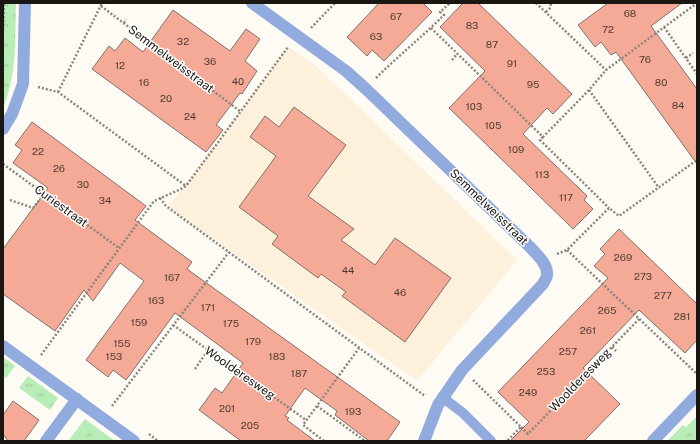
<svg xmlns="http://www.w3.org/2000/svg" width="700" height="444" font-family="'Public Sans',sans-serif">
<defs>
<pattern id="grass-tufts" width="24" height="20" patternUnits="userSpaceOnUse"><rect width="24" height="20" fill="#b8edb7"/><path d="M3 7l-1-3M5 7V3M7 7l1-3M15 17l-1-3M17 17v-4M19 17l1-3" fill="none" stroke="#9eca9c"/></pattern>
</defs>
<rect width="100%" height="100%" fill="#fefbf5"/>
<path fill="#fdf1dc" d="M288,47l29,20 200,193 -100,121 -249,-174z"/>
<path fill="url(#grass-tufts)" d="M3,3h13c-1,36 1,72 -13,105z
M3,357l12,9 -9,12 -3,-2z
M28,376l30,22 -8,12 -31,-22z
M697,416v25h-30l16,-16 3,2z
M85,419l30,22h-47z"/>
<path fill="#f4aa96" stroke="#81716c" d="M379,3h44l9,9 -48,49 -12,-11 -5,6 -20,-19z
M463,3h15l94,91 -19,20 -6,-6 -24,26 64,62 -3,4 9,9 -20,20 -124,-121 36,-37 -45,-44z
M608,3h74l-31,23 46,63v75l-81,-112 -5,3 -10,-13 -6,5 -17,-22z
M173,10l57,41 16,-22 14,10 -15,22 12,10 -15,23 -2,-1 -24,32 7,5 -17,22 -114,-83 17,-23 6,5 10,-13 18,14z
M294,107l52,38 -38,51 46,33 -13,11 34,25 20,-27 56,40 -46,64 -63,-46 4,-4 -25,-18 -3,4 -46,-34 6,-8 -39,-29 37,-51 -26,-19 15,-21 14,11z
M32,122l114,84 -11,14 57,42 -5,7 213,153 -13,19h-18l-34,-26 2,-4 -32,-23 -20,28 4,2 -2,2 28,21h-74l-42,-31 16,-22 7,5 21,-30 -68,-50 -49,67 -13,-10 -5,7 -22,-17 58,-79 -24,-18 -27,38 -9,-11 -29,41 -52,-37v-45l45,-61 -35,-25 9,-13 -7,-5z
M619,229l78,75v36l-12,13 -46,-43 -56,58 37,36 -36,37h-74l19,-19 -31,-30 110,-114 -14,-12 11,-12 -5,-5z
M13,401l26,19 -15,21h-16l-5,-7v-19z"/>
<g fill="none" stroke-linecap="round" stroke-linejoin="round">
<path stroke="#898680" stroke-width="2.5" stroke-dasharray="2 2" stroke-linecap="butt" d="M536,3l70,67
M101,6l140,106
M546,12l4,-4 1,-5
M124,23l2,-4
M664,27l33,47
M311,28l24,-25
M431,28l112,109 46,-47 17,-20 91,-67
M3,30l1,-27
M686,58l7,-5
M452,60l5,-6
M376,78c22,-22 46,-41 68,-63l-4,-3 10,-9
M38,87l20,5 128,94
M589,90l70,98
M58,92l44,-89
M543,137l-3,3 69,68
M3,164l116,84
M160,198l6,8 259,190
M10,200l23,8 11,-14
M567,250l130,124
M557,254l10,-4 42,-42 10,8 78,-56
M173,325l133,95
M612,347l4,4
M41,355l113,-154 27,-12 5,-3 102,-139
M195,369l13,-19
M473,380l48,47 -14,14
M112,406l117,-154
M317,406l48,35
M521,427l7,7 111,-115
M149,434l9,7
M324,441l-21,-16 56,-77"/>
<path stroke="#91abde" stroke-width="10" d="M442,397l21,16 28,28"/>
<path stroke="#91abde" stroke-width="12" d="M252,3l94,68 20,18 164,158c7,8 18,17 17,28 0,3 -3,6 -4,9l-81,86 -24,35 -14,36
M3,129l9,-15 11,-30 2,-81
M46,441l31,-42"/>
<path stroke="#91abde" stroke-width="12" d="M3,346l131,95
M653,441l44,-46"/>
</g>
<g text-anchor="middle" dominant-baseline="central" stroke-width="3" stroke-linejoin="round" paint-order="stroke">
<g font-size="10" fill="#503c33">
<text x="630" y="13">68</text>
<text x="396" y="16">67</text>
<text x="472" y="25">83</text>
<text x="608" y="29">72</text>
<text x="376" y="36">63</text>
<text x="183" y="41">32</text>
<text x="492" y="44">87</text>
<text x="645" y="59">76</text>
<text x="210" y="61">36</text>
<text x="512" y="63">91</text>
<text x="120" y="65">12</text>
<text x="238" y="81">40</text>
<text x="144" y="82">16</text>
<text x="661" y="82">80</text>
<text x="533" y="84">95</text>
<text x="166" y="98">20</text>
<text x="678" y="105">84</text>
<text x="474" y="106">103</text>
<text x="190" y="116">24</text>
<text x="493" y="125">105</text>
<text x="516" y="149">109</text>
<text x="38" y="151">22</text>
<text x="59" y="168">26</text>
<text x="542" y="174">113</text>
<text x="83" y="184">30</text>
<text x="566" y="197">117</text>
<text x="105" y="200">34</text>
<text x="623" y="257">269</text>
<text x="348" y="270">44</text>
<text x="643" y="276">273</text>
<text x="172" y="277">167</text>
<text x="400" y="292">46</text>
<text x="663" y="295">277</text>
<text x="156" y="300">163</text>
<text x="208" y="307">171</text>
<text x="607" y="310">265</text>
<text x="682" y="316">281</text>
<text x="139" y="322">159</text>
<text x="231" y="323">175</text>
<text x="588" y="330">261</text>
<text x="253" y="341">179</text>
<text x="122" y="343">155</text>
<text x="568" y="351">257</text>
<text x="114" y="356">153</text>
<text x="277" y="356">183</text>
<text x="546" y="371">253</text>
<text x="299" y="373">187</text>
<text x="528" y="392">249</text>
<text x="227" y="408">201</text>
<text x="353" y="411">193</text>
<text x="250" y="425">205</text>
</g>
<g font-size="12" fill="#1a1712" stroke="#fff">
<text transform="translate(171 59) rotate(37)">Semmelweisstraat</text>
<text transform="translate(61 206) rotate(36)">Curiestraat</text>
<text transform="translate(489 207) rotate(44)">Semmelweisstraat</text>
<text transform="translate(240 373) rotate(35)">Woolderesweg</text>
<text transform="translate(580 380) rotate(-46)">Woolderesweg</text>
</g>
</g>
<rect width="700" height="444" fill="none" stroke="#1a1712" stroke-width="8"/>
</svg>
